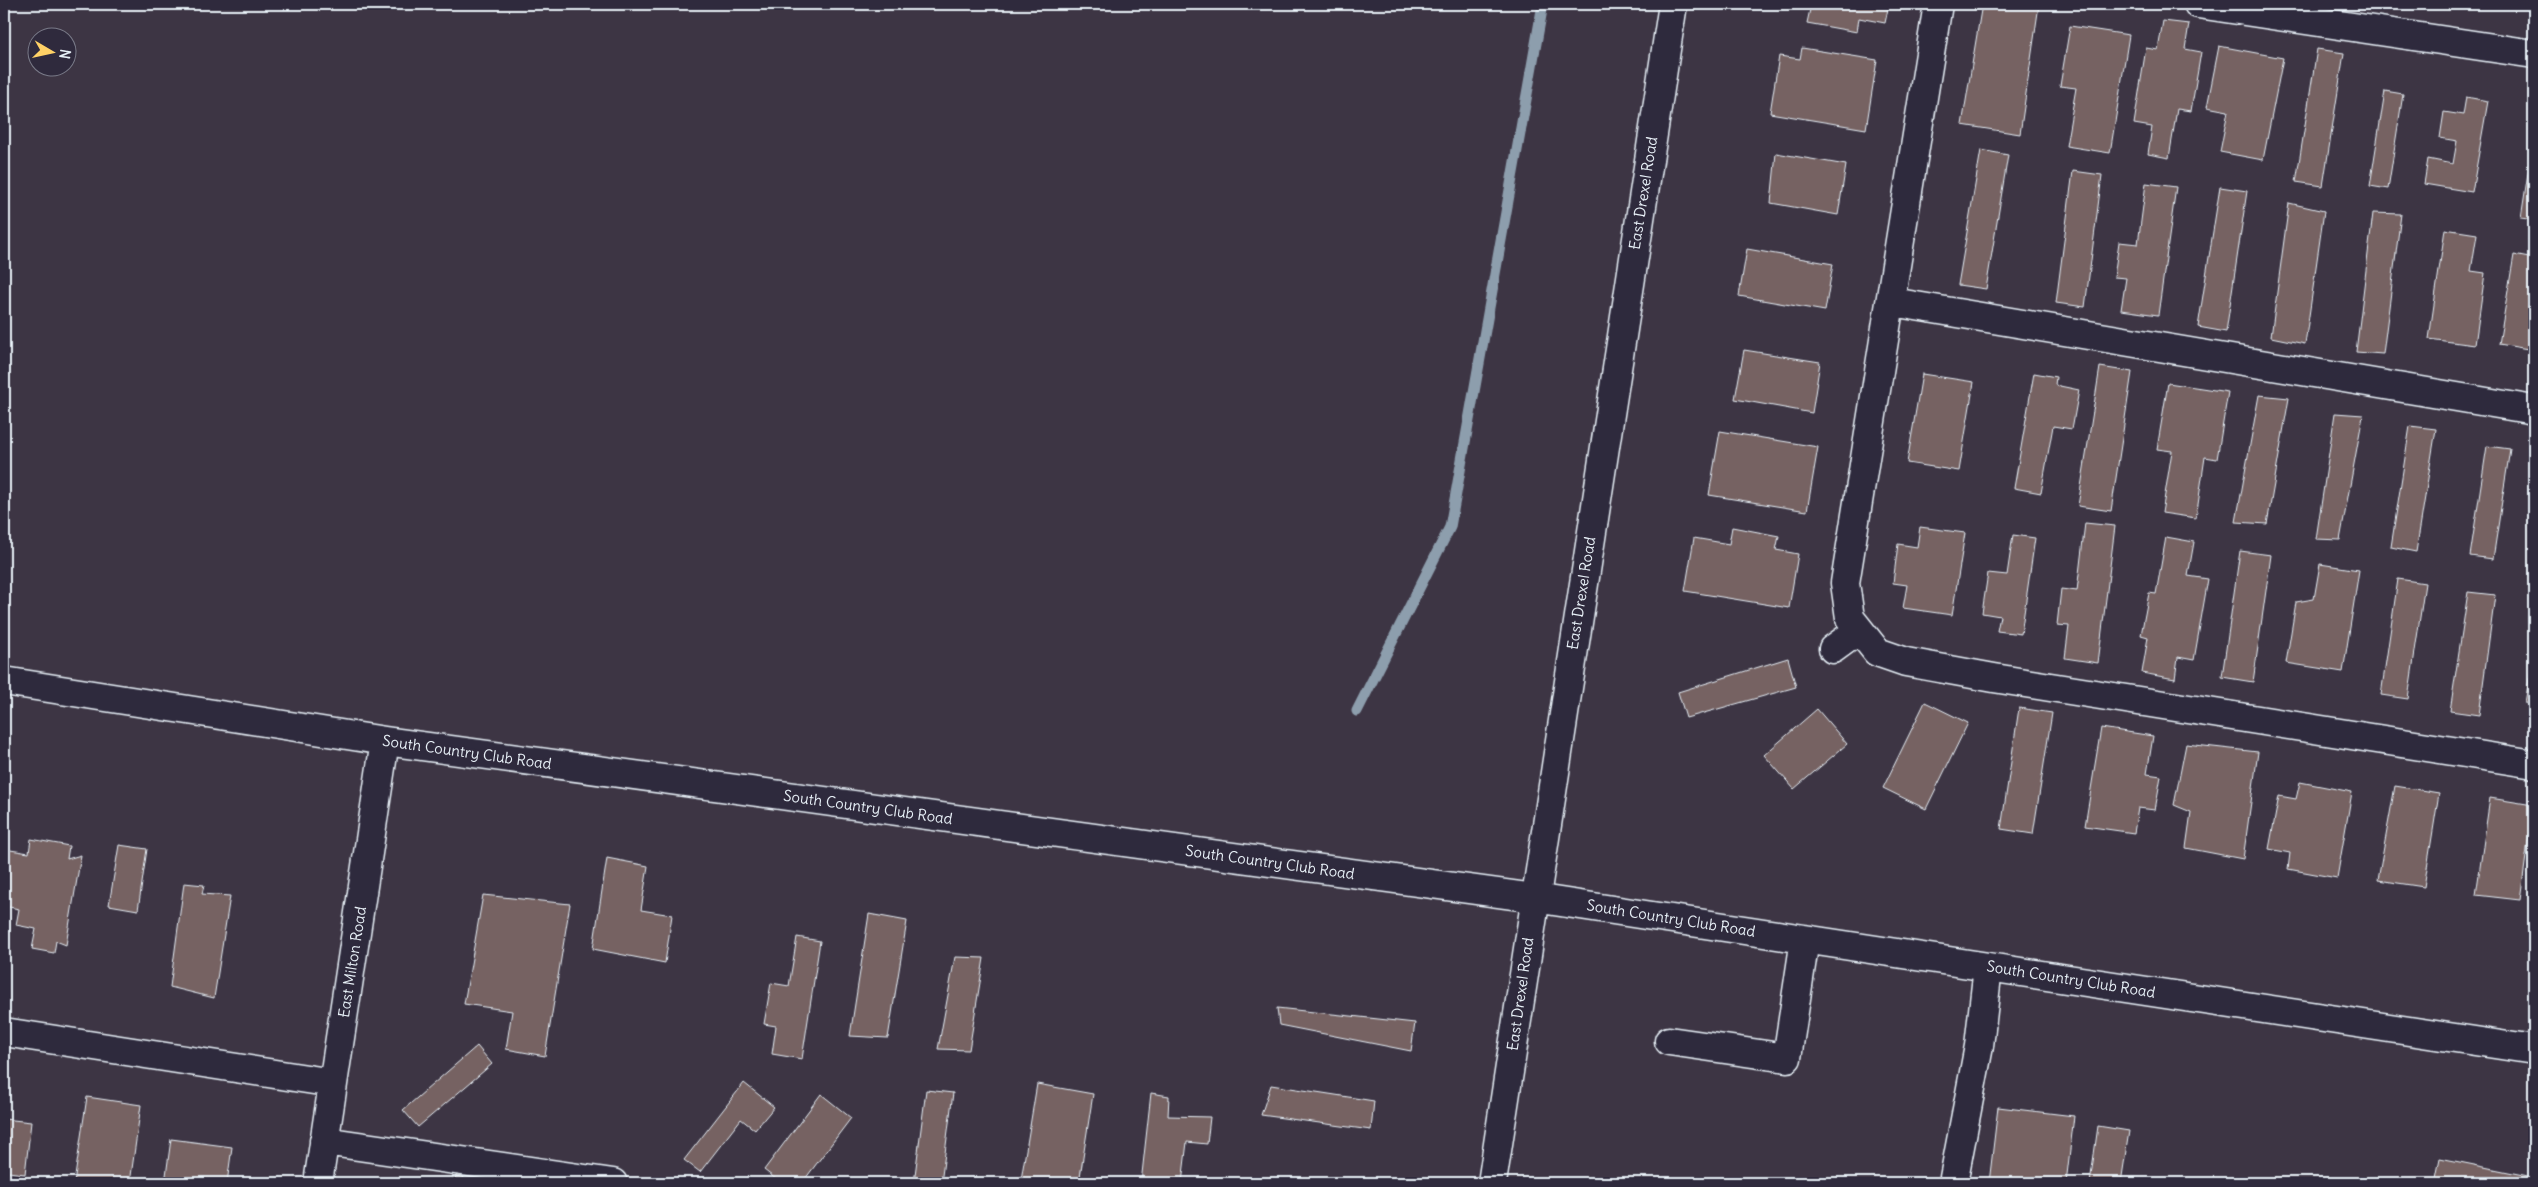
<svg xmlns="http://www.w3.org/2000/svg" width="2538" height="1187" font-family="Delius,sans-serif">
<rect width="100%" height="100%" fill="#3d3544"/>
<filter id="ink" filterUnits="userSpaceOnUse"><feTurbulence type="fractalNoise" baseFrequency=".02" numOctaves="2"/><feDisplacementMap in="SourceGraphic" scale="10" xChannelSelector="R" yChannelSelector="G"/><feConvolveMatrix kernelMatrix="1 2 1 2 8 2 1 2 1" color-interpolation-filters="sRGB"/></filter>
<g filter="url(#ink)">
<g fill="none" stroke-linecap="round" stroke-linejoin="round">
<path stroke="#8d9ead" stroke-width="11" d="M1357,711l93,-184 93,-523"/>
</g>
<path fill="#766262" stroke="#e8f1f8" d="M1802,4h87l-4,19 -26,-5 -2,14 -50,-9 4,-18z
M1982,4l57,1 -19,129 -58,-9z
M2419,4h19l-1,4z
M2163,21l26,3 -4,25 16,3 -10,59 -14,-2 -8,49 -21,-4 4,-27 -18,-3 12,-76 12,2z
M2070,26l59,9 -19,118 -44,-7 10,-58 -16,-2z
M2219,46l64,12 -20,102 -43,-8 8,-41 -21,-4z
M1802,48l75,12 -11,69 -96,-16 9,-57 21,3z
M2317,49l27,4 -21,133 -27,-4z
M2385,91l18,3 -15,95 -18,-3z
M2466,97l22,4 -16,91 -48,-8 4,-25 25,5 4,-23 -17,-3 4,-26 19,3z
M2534,134v86l-13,-2z
M1981,150l27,5 -22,134 -28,-4z
M1776,153l70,12 -8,50 -67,-12z
M2073,171l29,4 -17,132 -29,-4z
M2146,183l30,4 -18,128 -37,-5 5,-32 -12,-1 5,-35 19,2z
M2220,187l27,4 -21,141 -28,-5z
M2289,203l35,8 -19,133 -34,-7z
M2373,213l28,1 -18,140 -27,-2z
M2445,229l32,5 -6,37 14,2 -10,72 -46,-6z
M1747,249l86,15 -8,47 -86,-15z
M2514,255l20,4v91l-35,-6z
M1744,350l76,12 -8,51 -77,-14z
M2100,367l32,5 -21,139 -33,-5z
M2034,373l22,4 -1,8 24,5 -7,39 -19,-3 -12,67 -27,-5z
M1922,374l52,8 -15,89 -52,-8z
M2168,383l60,9 -11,67 -12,-2 -9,61 -34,-5 10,-62 -15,-2z
M2259,395l30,3 -22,126 -31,-2z
M2335,413l28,2 -23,125 -24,-1z
M2410,426l26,3 -20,123 -25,-5z
M1720,431l98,16 -11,64 -98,-16z
M2487,446l23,3 -17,110 -23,-3z
M2085,523l30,3 -17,137 -33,-5 4,-32 -12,-1 4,-36 16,2z
M1732,527l47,9 -3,14 22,4 -9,54 -104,-17 9,-53 35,6z
M1920,527l45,6 -13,82 -49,-7 4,-23 -14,-2 5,-39 19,3z
M2013,535l22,3 -14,96 -24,-3 3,-15 -18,-3 6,-40 19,2z
M2166,537l28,5 -6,34 20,3 -14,81 -16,-3 -3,22 -33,-6 6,-36 -7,-2 8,-42 7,1z
M2240,551l31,4 -18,127 -31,-5z
M2320,564l39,6 -16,102 -57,-9 10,-61 18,-3z
M2398,579l27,4 -17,116 -27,-4z
M2468,592l27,3 -16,120 -29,-4z
M2534,649v55l-9,-1z
M1788,658l8,29 -110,31 -8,-26z
M1925,702l43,21 -42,86 -43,-21z
M2019,708l33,5 -19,121 -32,-5z
M1817,709l30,35 -53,45 -30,-34z
M2101,728l52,8 -6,38 14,2 -6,34 -17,-2 -4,25 -49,-7z
M2186,744l72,8 -15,107 -57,-11 5,-36 -17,-7z
M2300,782l52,10 -15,86 -49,-9 2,-16 -21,-4 10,-53 17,3z
M2395,786l44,7 -15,94 -46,-7z
M2490,798l43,7 -13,95 -44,-5z
M31,839l38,7 -2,13 14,-4 -15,90 -10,-4 -2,12 -22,-4 4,-20 -20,-4 3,-16 -15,-3v-57l25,4z
M119,845l28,4 -9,61 -29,-5z
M607,858l41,8 -7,44 31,5 -7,48 -72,-14z
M184,883l20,2 -2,9 28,2 -16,102 -44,-11z
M483,895l87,9 -25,152 -39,-7 6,-38 -48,-7z
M869,914l38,7 -19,117 -38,-2z
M797,937l23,4 -18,118 -30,-5 4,-28 -12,-2 7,-41 18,3z
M955,957l29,1 -15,92 -31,-1z
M1277,1008l138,15 -4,28 -132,-26z
M477,1046l15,18 -74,63 -15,-17z
M744,1083l30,24 -19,23 -14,-11 -41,53 -16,-12z
M1037,1084l56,10 -14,89h-40l-18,-3z
M1271,1085l103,16 -3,29 -110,-15z
M926,1090l27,3 -12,90h-27z
M1151,1093l18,3 -1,20 42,1 -3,27 -20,-2 -5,41 -26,-2v2h-15z
M821,1094l30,24 -49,65h-21l-17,-13z
M87,1097l54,8 -11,78h-56z
M1998,1107l76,9 -8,67h-77z
M4,1119l27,3 -6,52 -17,-2 -2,11h-2z
M2098,1126l31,5 -8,52h-31z
M171,1139l61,8 -5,36h-62z
M2440,1158l88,18 -2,7h-91z
M458,1173l12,10h-18z
M1246,1179l27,4h-28z
M2252,1179l29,4h-29z"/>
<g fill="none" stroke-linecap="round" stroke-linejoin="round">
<defs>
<path id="minor" d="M1938,4l-93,579 5,35 27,34 29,10 88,16 540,86
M2198,4l336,50
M1892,302l642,108
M1833,649l26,-19
M4,681l381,60 1149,157 1000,152
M4,1032l329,51
M1669,1041l118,17 18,-119
M324,1141l289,42
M318,1183l67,-442
M1492,1183l181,-1179
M1953,1183l26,-137 9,-79"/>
</defs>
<use href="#minor" stroke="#e8f1f8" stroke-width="31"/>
<use href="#minor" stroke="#2f2a3d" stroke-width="28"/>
</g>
</g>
<g text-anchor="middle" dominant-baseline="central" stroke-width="4.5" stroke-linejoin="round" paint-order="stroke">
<g font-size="15" fill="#e8f1f8" stroke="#2f2a3d">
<text transform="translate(1643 193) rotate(-81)">East Drexel Road</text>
<text transform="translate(1581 593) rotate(-81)">East Drexel Road</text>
<text transform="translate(467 752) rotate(8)">South Country Club Road</text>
<text transform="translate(868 807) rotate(8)">South Country Club Road</text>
<text transform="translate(1270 862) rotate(8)">South Country Club Road</text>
<text transform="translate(1671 918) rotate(9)">South Country Club Road</text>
<text transform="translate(352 962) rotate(-81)">East Milton Road</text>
<text transform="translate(2071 979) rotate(9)">South Country Club Road</text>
<text transform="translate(1520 994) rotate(-82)">East Drexel Road</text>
</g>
</g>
<rect width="2538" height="1187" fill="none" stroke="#2f2a3d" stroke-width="20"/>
<rect x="10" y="10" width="2518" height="1167" fill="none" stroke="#e8f1f8" stroke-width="2" filter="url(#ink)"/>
<g transform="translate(52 52) rotate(99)"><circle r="24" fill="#2f2a3d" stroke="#797a88"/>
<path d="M0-4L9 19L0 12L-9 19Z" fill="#ffd166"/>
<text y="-8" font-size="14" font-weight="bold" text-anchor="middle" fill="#e8f1f8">N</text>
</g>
</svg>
